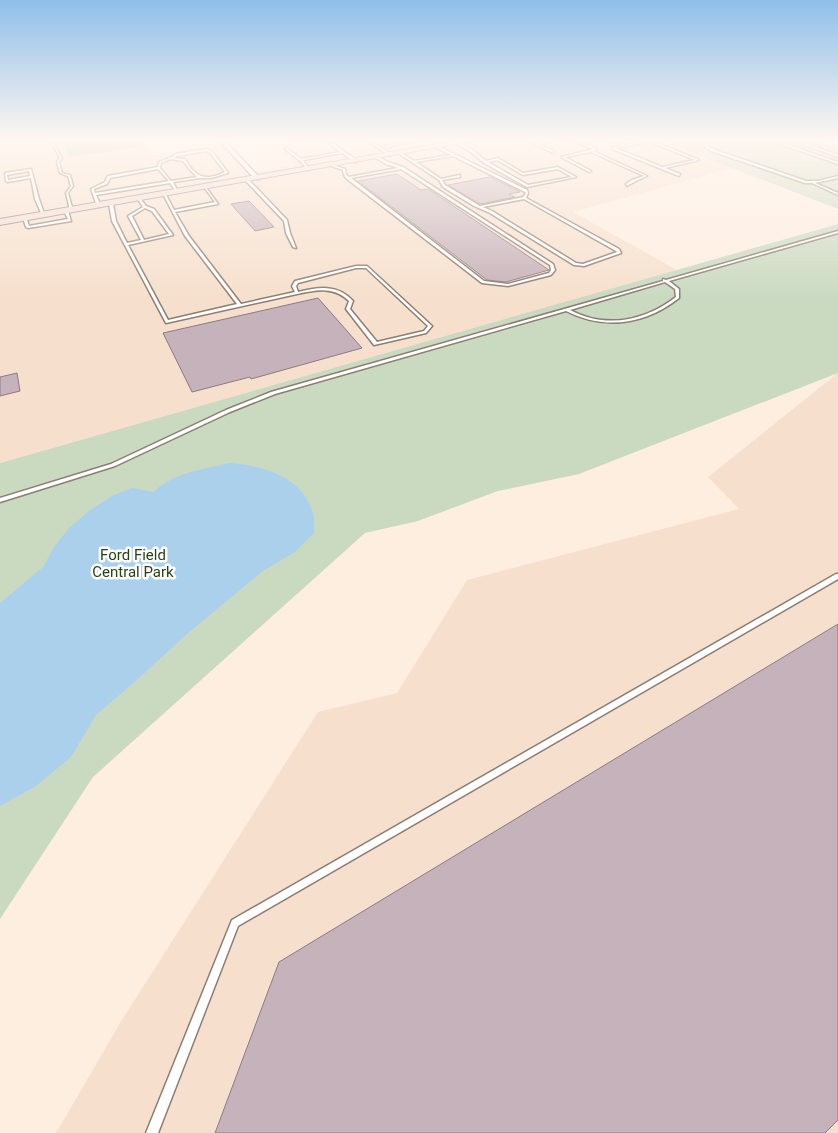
<svg xmlns="http://www.w3.org/2000/svg" width="838" height="1133" font-family="Roboto,sans-serif">
<rect width="100%" height="100%" fill="#feeee0"/>
<path fill="#f6e0cd" d="M0,139h42l1,3 21,4 6,10 76,-10 7,9 71,-11 28,28 43,-7 -23,-19 33,-7h352l75,29 -159,44 104,58 -677,193z
M838,373v760h-782l64,-110 198,-311 79,-19 70,-113 272,-71 -31,-32z"/>
<path fill="#cadac1" d="M657,139h155l26,9v61z
M838,224v149l-259,101 -81,17 -80,30 -53,12 -272,244 -93,142v-456z"/>
<path fill="#b1c8a4" d="M42,139h100l4,7 -77,11 -5,-11 -21,-4z"/>
<path fill="#abd0ec" d="M229,463c33,2 75,14 84,51 2,5 1,13 1,19l-19,19 -32,19 -76,63 -49,45 -42,36 -25,42 -35,29 -36,20v-203l43,-36 11,-20 15,-19 20,-17 23,-15 20,-8 22,4c18,-19 50,-23 75,-29z"/>
<path fill="#c6b2ba" stroke="#8d7b83" d="M397,174l24,16 7,-1 121,81 -43,12 -19,-2 -129,-99z
M490,177l30,15 -11,2 6,3 -35,7 -32,-19z
M249,201l25,26 -19,4 -24,-27z
M318,298l44,50 -111,31 -1,-2 -58,15 -29,-59z
M17,373l3,18 -20,5v-19z
M838,624v496l-13,13h-610l64,-171z"/>
<g fill="none" stroke-linecap="round" stroke-linejoin="round">
<defs>
<path id="lane" d="M368,139l12,8 38,-8h6l-42,9 9,6 -1,2 -25,-17z
M533,139h7l-8,2c8,4 20,-2 29,-2l-23,5 16,7 -1,2 -25,-12z
M568,139h4l24,9v2l-3,1 54,25 -13,6 -7,4 -1,-2 6,-4 12,-4 -53,-24 -26,5 26,14 -2,1 -28,-15 32,-8z
M608,139h4l13,6 25,-5 49,20 -34,8 15,6 -1,2 -67,-27v-2l10,-1zM650,142l45,18 -33,7 -46,-19z
M707,139h4l-5,2 2,6 5,2 93,32h12l20,-5v2l-23,5 23,10v2l-26,-12h-7l-94,-32 -5,-3 -2,-7z
M766,139h5l67,23v2z
M789,139h4l45,16v2z
M330,142h2l11,9 14,9v2h-2l-13,-9 -39,7 6,9 -1,1 -8,-9 -15,-12 2,-1 14,11 39,-7 -10,-8z
M457,142h2l14,8 13,11 12,-3 25,15 35,-6 18,10 -49,10 -43,-24 -13,-11 -14,-8zM497,160l26,15 35,-6 14,8 -44,8 -40,-23z
M438,146l89,44 1,3 -2,5 93,51 2,4 -37,13 -10,-1 -84,-52 -16,-7 -31,-19 -4,-7 -41,-27 2,-1 14,9 37,-6 -14,-7zM453,156l72,36 1,1 -3,4 -43,9 -35,-21 -3,-5 18,-3v-2l-19,4 -25,-17zM524,199l92,52 1,1 -34,12 -7,-1 -84,-52 -9,-4z
M54,147h2l6,11 -3,4 3,11 8,2 3,11 -5,7 5,18 -3,-1 -4,-17 5,-7 -3,-10 -8,-3 -3,-11 3,-4z
M206,149l6,2 16,22 -17,5h-11l-27,4 5,10 -1,1 -7,-10 -74,12 5,11 -2,1 -2,-1 -6,-17 14,-7 3,-6 50,-9 1,-5 13,-5 3,-3zM206,151l4,2 15,19c-9,4 -21,9 -30,0 -4,-3 -7,-8 -10,-13l-11,-1 3,-2zM171,159l12,2 8,10 6,6 -26,4 -11,-13 1,-5zM158,169l11,12 -74,12 -1,-4 13,-5 3,-6z
M377,156l11,6 15,5 150,97 2,6 -4,5 -43,11 -26,-3 -135,-104 -3,-4 -1,-5 -14,-5 2,-1 14,5 1,6 3,2 49,-9 -12,-4 -10,-6zM401,169l149,96 1,5 -2,3 -41,11 -24,-3 -133,-103z
M31,169l8,30 6,17 -3,-1 -7,-16 -4,-21 -24,4 -1,-1 -1,-8zM29,171l1,5 -22,4 -1,-5z
M245,178h2l40,42 3,13 6,15 -3,-1 -7,-14 -2,-12 -39,-41z
M205,186l13,18 -43,8 14,24 52,68 54,-12 -3,-6 3,-5 61,-15h11l65,60 -6,7 -52,12 -28,-36 3,-8c-16,-15 -32,-11 -52,-7l-131,29 -54,-102 -3,-17 2,-1 2,1 3,17 11,22 14,-3 -13,-24 15,-9 -6,-9 2,-1 7,9 8,3 19,26 -45,10 40,75 69,-16 -52,-68 -22,-42 2,-1 9,17 41,-8 -11,-15zM145,208l7,3 17,23 -25,6 -12,-24zM356,268h10l62,58 -4,5 -47,11 -27,-33 3,-8c-16,-17 -34,-14 -55,-9l-2,-6 2,-3z
M66,210l2,1 3,10 -43,7 -2,-1 -3,-9 3,-1 3,9 39,-7 -4,-8z
M838,231v2l-169,48 10,8v9c-33,26 -74,33 -113,13l-291,83 -45,18 -115,54 -115,36v-4l111,-34 115,-54 45,-18 392,-111v-2l3,1zM665,282l10,7 1,8c-31,24 -70,32 -106,13z
M836,574h2v5l-600,347 -80,207h-12l86,-213z"/>
<path id="street" d="M218,139h5l36,38v2h-4z"/>
<path id="secondary" d="M466,139h17l-483,86v-6z"/>
</defs>
<use href="#lane" stroke="#8c7e72" stroke-width="3"/>
<use href="#street" stroke="#8c7e72" stroke-width="3"/>
<use href="#secondary" stroke="#8c7e72" stroke-width="2"/>
<use href="#lane" fill="#fff" fill-rule="evenodd"/>
<use href="#street" fill="#fff" fill-rule="evenodd"/>
<use href="#secondary" fill="#f4dad5" fill-rule="evenodd"/>
</g>
<linearGradient id="sky" x2="0" y2="1"><stop stop-color="#8fbfea"/><stop offset="0.47" stop-color="#fff7f1"/><stop offset="1" stop-color="#fff7f1" stop-opacity="0"/></linearGradient>
<rect width="838" height="298" fill="url(#sky)"/>
<g text-anchor="middle" dominant-baseline="central" stroke-width="5" stroke-linejoin="round" paint-order="stroke">
<g font-size="15" fill="#274512" stroke="#fff">
<text x="133" y="555">Ford Field<tspan x="133" dy="17">Central Park</tspan></text>
</g>
</g>
</svg>
